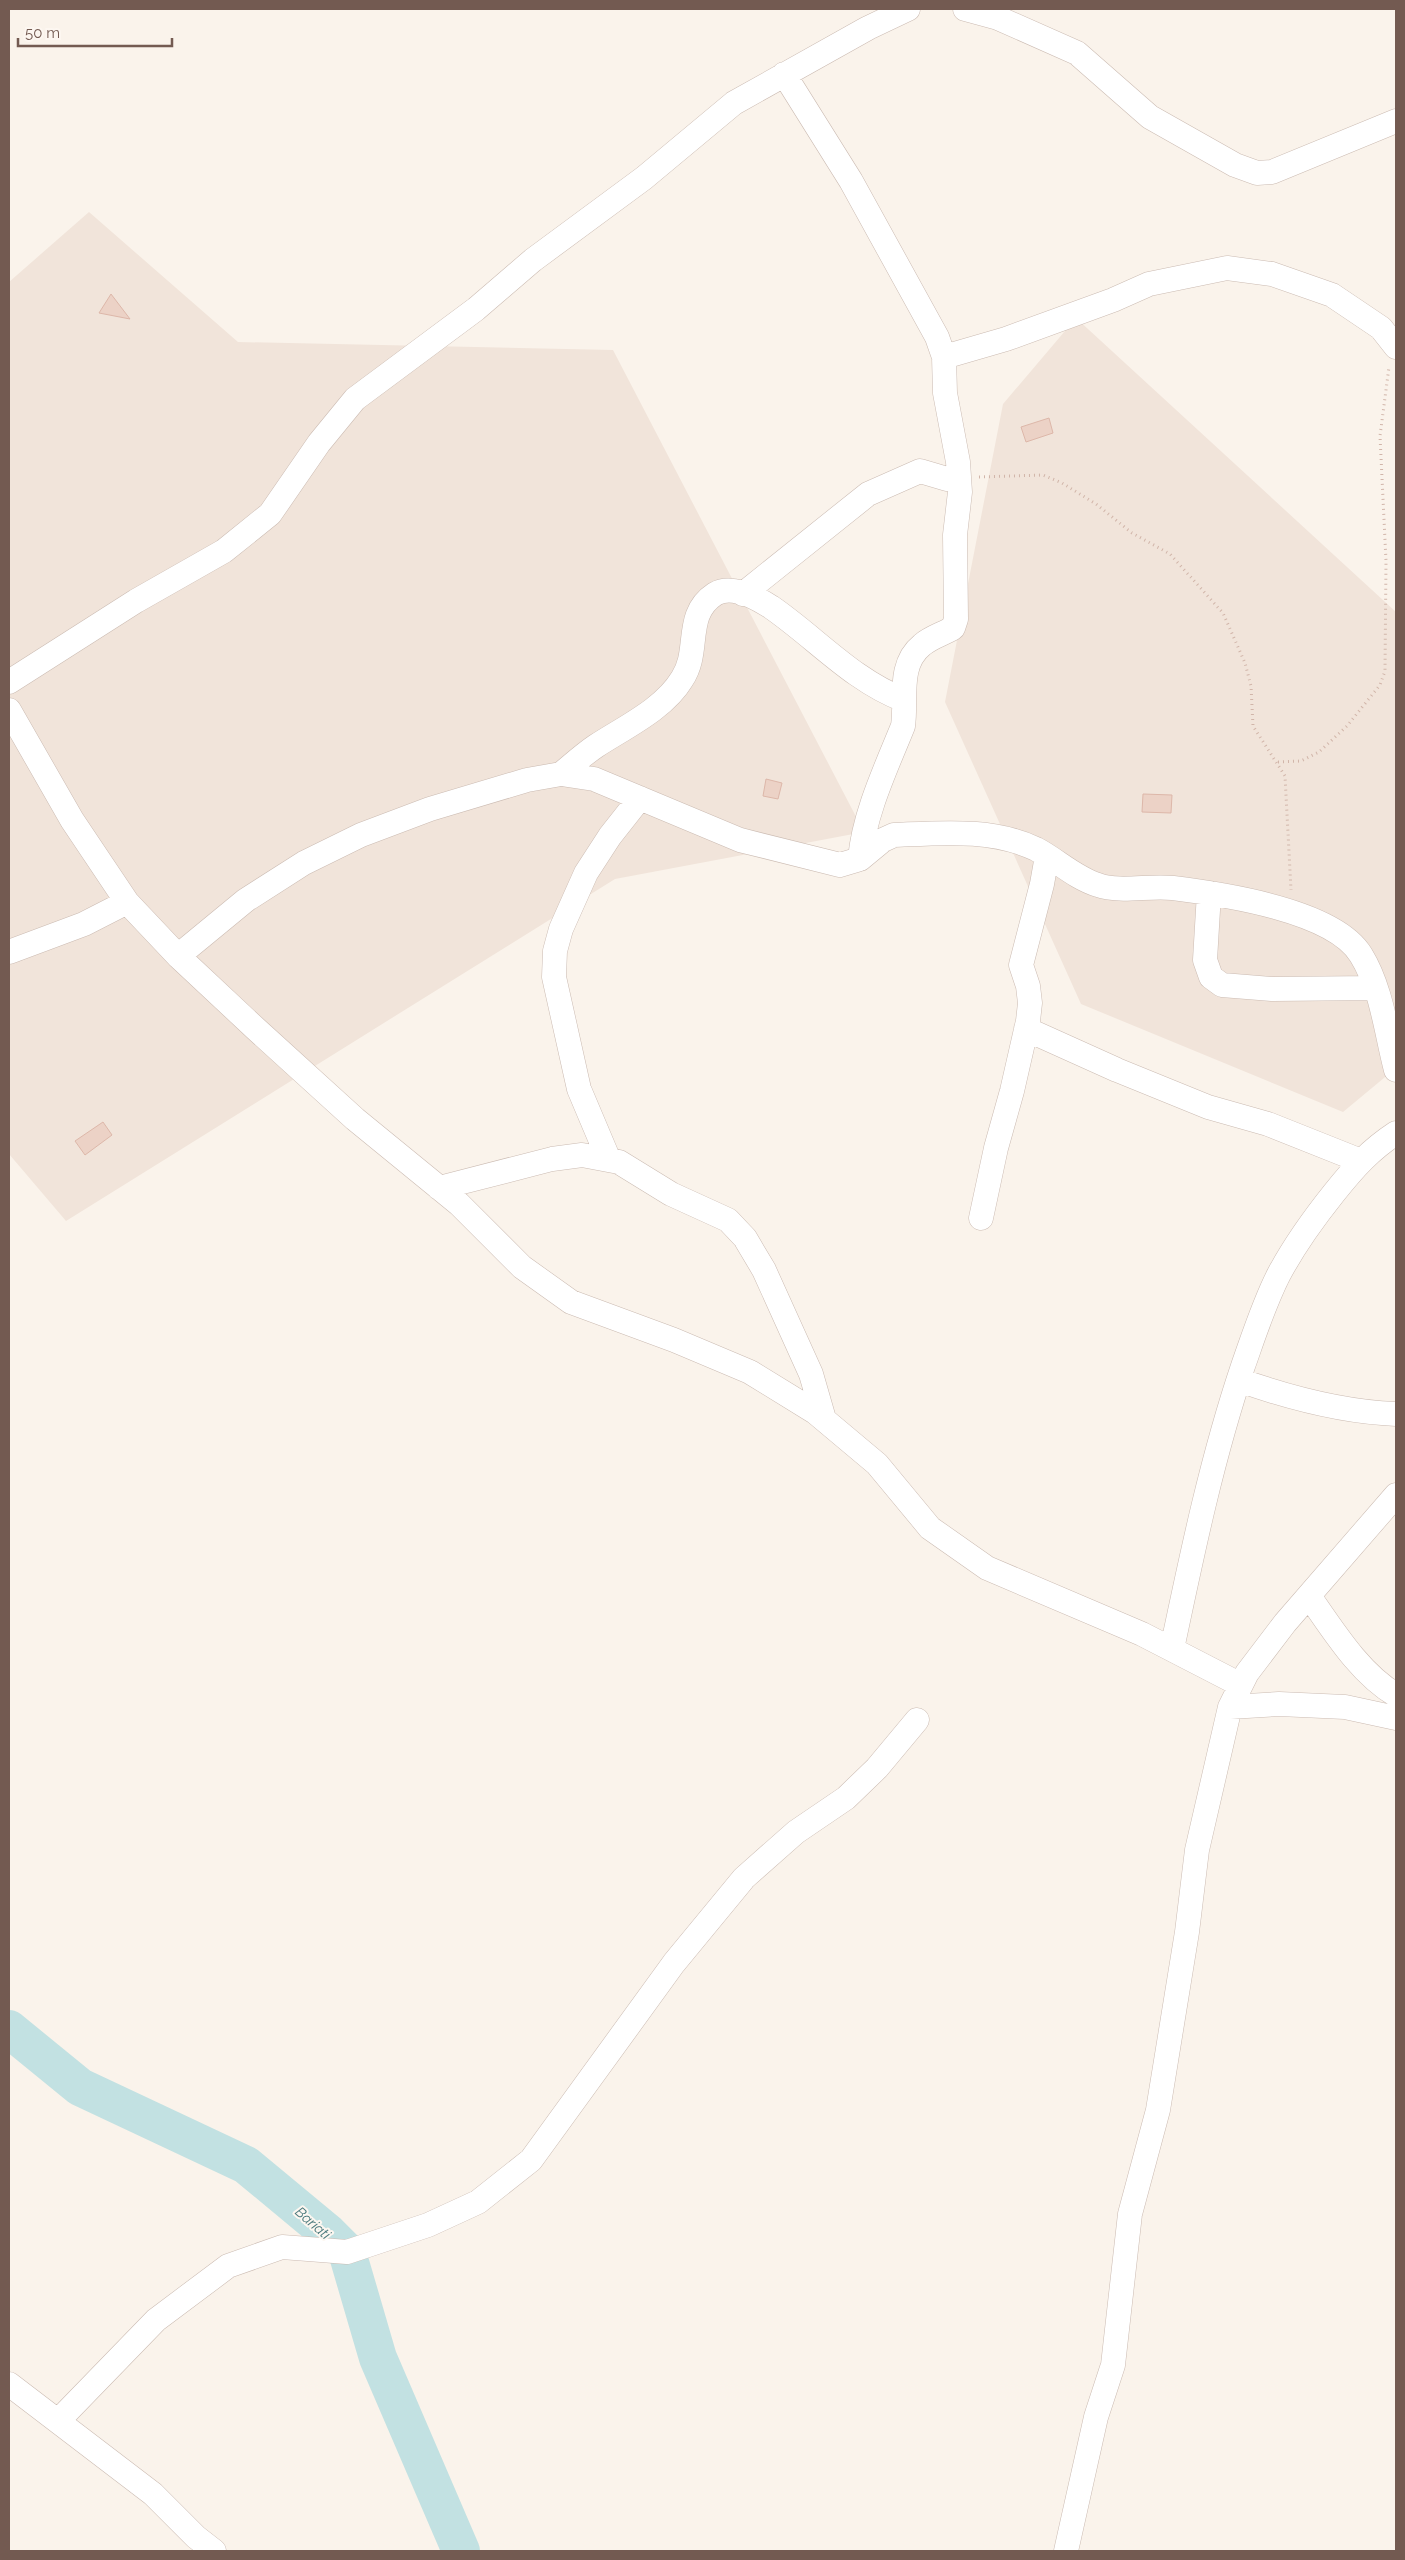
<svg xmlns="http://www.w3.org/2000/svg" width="1405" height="2560" font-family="Raleway,sans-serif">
<rect width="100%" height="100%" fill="#faf3eb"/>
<path fill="#f1e4da" d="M89,212l149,130 375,8 251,482 -249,47 -549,342 -57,-67v-872z
M1076,318l320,294v456l-53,44 -262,-108 -136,-302 58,-298z"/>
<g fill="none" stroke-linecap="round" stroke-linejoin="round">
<path stroke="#c2e1e2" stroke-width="38" d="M9,2029l71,58 166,78 82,68 19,19 31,106 83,193"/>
</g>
<path fill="#ecd2c6" stroke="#ddb7a9" d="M111,294l19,25 -31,-6z
M1049,418l4,15 -27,9 -5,-15z
M766,779l16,4 -4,16 -15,-3z
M1143,794l29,1 -1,18 -29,-1z
M103,1122l9,13 -27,20 -10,-14z"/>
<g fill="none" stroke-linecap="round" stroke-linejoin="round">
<defs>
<path id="minor" d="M965,9l33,9 79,35 73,64 85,48 22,8 15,-1 124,-51
M784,74l67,107 86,156 7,20 1,36 13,69 2,30 -5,43 1,84 -3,9c-10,6 -22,9 -31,17 -25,20 -15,55 -19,81 -17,42 -39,88 -43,133
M944,357l62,-18 107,-39 36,-16 78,-16 45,6 60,21 49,33 15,19
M743,594l125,-100 52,-23 27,8 12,1
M9,682l127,-81 88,-50 46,-37 49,-71 36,-44 121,-90 57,-49 111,-82 90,-75 134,-75 40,-19
M9,710l63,110 55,82 51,54 78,73 99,90 104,85 63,63 49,35 103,38 76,32 65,40 62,52 53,64 57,40 155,66 97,50
M561,774c11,-9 23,-20 35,-28 29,-19 68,-37 86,-67 19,-28 1,-64 33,-85 17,-10 42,4 56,13 45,31 81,73 133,93
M1209,893l-4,67 6,17 11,8 50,4 103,-1
M9,952l75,-28 43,-22
M178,956l68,-56 58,-37 57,-28 69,-26 97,-29 34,-6 33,5 146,61 100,25 20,-6 23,-19 11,-5c47,-2 98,-7 142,14 21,11 39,29 62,36 23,8 51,0 75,3 49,6 161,22 188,67 21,34 25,77 35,115
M1026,1029l91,41 91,37 60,17 93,37
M609,1160l-30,-71 -25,-112 1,-26 6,-22 25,-56 24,-37 30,-38
M439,1188l113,-29 30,-4 37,7 52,32 57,26 17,18 19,32 47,104 13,45
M981,1218l15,-70 16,-57 16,-70 2,-18 -2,-17 -7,-21 21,-81 5,-28
M1239,1380c51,18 103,32 157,34
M1309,1596c24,34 50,77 87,99
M1172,1649c20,-95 40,-191 71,-283 11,-31 21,-63 36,-92 15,-28 35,-56 55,-81 20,-25 36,-43 62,-60
M1230,1707l49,-3 66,3 51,11
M9,2384l144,110 43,43 18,14
M58,2421l98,-101 72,-54 54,-19 65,5 81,-27 50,-23 53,-42 143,-197 70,-85 52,-46 50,-34 31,-30 40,-48
M1066,2551l30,-134 17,-52 17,-151 28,-104 29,-178 10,-82 33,-143 17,-34 38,-50 111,-128"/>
</defs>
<use href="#minor" stroke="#cbbbb2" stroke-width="25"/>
<path stroke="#d1b5a9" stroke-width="3" stroke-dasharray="1 4" stroke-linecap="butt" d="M979,477l64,-2 19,8 34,21 36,29 38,21 53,59 22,50 6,23 2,40 32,50 6,114
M1278,762l23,-1 18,-9 28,-26 33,-41 5,-14 1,-110 -6,-125 9,-69"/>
<use href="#minor" stroke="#fff" stroke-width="24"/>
</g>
<g text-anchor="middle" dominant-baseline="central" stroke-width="4" stroke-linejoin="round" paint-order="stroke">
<g font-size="14" font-style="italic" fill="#4a797c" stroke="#fdf7f1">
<text transform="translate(313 2223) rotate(41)">Bariati</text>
</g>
</g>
<rect width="1405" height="2560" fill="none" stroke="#735a51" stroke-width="20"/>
<path d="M18 38v8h154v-8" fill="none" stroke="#735a51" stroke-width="2.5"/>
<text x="25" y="38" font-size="15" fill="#735a51" stroke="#fdf7f1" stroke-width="4" paint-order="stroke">50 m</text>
</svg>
